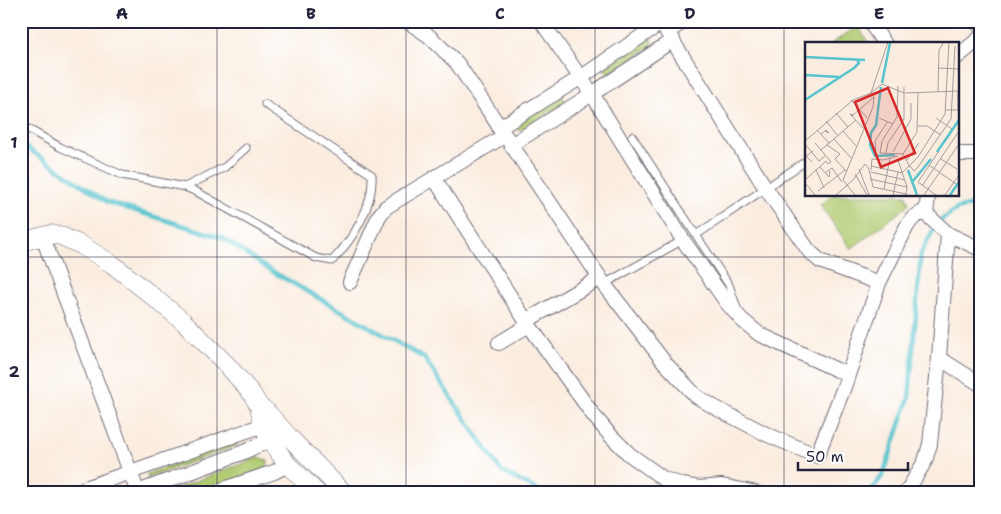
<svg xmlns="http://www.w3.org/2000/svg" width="1001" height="514" font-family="'Shantell Sans',sans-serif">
<rect width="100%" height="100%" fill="#fff"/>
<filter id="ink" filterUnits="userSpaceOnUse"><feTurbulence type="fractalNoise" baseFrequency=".02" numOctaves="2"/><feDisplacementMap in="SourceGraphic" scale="10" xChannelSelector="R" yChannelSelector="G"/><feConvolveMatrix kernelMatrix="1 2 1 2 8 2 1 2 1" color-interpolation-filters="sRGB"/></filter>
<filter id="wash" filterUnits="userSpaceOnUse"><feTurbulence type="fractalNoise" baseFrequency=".0096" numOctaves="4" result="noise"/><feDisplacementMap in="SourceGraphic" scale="20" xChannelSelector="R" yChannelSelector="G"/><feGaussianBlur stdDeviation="1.12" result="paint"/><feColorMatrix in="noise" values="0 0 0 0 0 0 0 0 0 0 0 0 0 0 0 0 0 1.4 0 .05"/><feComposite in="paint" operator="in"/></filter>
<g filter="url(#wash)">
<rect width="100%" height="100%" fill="#faede0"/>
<path fill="#b0cb71" stroke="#697656" d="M858,26l11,18h-38z
M650,38l4,7 -46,29 -4,-6z
M562,96l4,6 -47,29 -3,-6z
M833,195h73l3,10 -58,44 -31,-44z
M235,441l2,4 -89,33 -1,-4z
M260,457l8,4 -1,7 -3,2 -66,23h-34z"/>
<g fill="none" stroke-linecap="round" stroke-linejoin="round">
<path stroke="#56c3cd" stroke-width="4.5" d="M21,144l86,58 116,36 45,31 156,89 78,114 42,21
M869,493l14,-18 26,-77 12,-145 16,-30 20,-14 23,-6"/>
</g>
</g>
<g filter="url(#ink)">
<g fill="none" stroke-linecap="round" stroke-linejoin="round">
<defs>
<path id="service" d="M21,125l39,22 62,28 63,12 12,5 119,66 16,3c21,-22 42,-55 40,-86l-107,-71
M632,136l64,99
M185,187l40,-20 21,-19
M604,284l79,-44
M737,308l-8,-23 -33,-50 110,-74"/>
<path id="pedestrian" d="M668,33l20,-12"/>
<path id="minor" d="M407,21l22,15 28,27 147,221 61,79 31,33 18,11 52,27 51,22 27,-69 35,-104 28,-57 6,-8 8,-5 5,1 22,20 32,15
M541,21l51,73 91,146 44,63 15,17 17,14 78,36 11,2
M660,21l105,166 44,64 11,10 59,22
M869,21l16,23
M976,21l4,5
M957,57l23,-19
M499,128l81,-50 81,-55
M511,145l81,-51 81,-54
M957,154h23
M434,178l92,143 68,95 16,19 19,19 35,25 18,6 17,3 23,-2 35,7
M926,214l2,-19
M42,235l96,258
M350,282l29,-66 7,-9 118,-71
M526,321l74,-43
M499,343l30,-18
M939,358l41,26
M71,493l201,-71
M135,493l109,-41 34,-16
M212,493l62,-21 14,-7
M906,493l19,-32 5,-17 9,-86 9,-124"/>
<path id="tertiary" d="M21,242l30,-8 10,2 20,9 31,19 34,27 38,31 44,44 24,28 7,12 8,6 22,25 55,56
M259,406l4,20 11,20 14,19 29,28"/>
</defs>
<use href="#service" stroke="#6e6975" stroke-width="9"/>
<use href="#pedestrian" stroke="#6e6975" stroke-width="13"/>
<use href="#minor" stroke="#6e6975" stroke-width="16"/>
<use href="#tertiary" stroke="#6e6975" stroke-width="19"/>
<use href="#service" stroke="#fff" stroke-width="7"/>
<use href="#pedestrian" stroke="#fff" stroke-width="11"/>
<use href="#minor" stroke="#fff" stroke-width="14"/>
<use href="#tertiary" stroke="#fff" stroke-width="18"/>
</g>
</g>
<path fill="none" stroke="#22223b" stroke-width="1" stroke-opacity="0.55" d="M217,21v472M406,21v472M595,21v472M784,21v472M21,257h959"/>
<g transform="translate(805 42)">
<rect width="154" height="154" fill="#faede0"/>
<path fill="none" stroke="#56c3cd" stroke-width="2.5" d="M0,15l60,3M0,33l34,2M77,41l8,-40M76,45l-5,38 -5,8 -1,12 5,11 20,-1M0,58l49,-32 5,-5 -2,-3M132,110l22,-32M103,128l9,25M108,139l18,-22M145,153l9,-13"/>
<path fill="none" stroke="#a49c9e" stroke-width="1" d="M134,26l20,1M93,44l-1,31 -15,24 -2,12 23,1 7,13M133,50l1,-42 5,-8M66,51l11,-9 22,9M100,51l54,-2M46,58l16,18M141,68h12v-18M31,71l12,14M49,73l-4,-1 13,14M47,74l22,-19M74,76l14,6M131,76l16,11M21,79l12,15M113,84h9l14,9M12,88l12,13M38,89l13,15M16,92l5,-4 3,3 -4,-2M29,97l17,19M0,99l48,-41 18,-7 17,-51M10,101l16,19 -3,2 -2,-3M0,102l14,17 7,-6M22,103l13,9 -5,5 11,12M16,108l35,-30M71,109l-1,-10 13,-20M88,110l18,-33v-16M81,111l2,-10 16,-24v-32M98,112l14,-22 1,-39M136,117l16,10M93,118l9,27 -1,8M101,119l13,-18M7,120l-6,-6 7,-5M124,123l27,19M66,124l32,7M105,124l4,5 4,-4 33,-48 4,-73M15,125l9,10 1,-6M54,127l10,26M11,128l8,18M66,128l1,-11 11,1 15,-4M66,130l34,8M98,130l15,-15 27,-43 4,-72M20,131l7,-5 10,14M50,132l12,21M65,137l37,8M0,138l21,-19M0,141l10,12M117,144l37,-55M79,147l6,-31M13,149l27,-21M31,153l17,-15 12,-16 4,5 4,18 33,7M50,153l-12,-15 30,-73 1,-10 -3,-4M88,153l5,-23M119,153l35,-51M131,153l-18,-13 21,-31M140,153l14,-20"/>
<path fill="#d62828" fill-opacity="0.15" stroke="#d62828" stroke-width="2.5" d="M83,46l27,65 -34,14 -26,-65z"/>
<rect width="154" height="154" fill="none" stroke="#22223b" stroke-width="2.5"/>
</g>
<rect width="1001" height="514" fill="none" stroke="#fff" stroke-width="55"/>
<path d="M798 462v8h110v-8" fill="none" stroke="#22223b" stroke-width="2.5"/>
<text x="806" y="462" font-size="15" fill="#22223b" stroke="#ffffff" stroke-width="4" paint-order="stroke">50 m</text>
<rect x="28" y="28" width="946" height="458" fill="none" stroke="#22223b" stroke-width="2"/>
<g font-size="16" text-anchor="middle" font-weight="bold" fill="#22223b">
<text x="122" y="19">A</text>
<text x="311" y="19">B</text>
<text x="500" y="19">C</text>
<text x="690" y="19">D</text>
<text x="879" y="19">E</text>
<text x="14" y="148">1</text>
<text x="14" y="377">2</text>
</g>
</svg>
